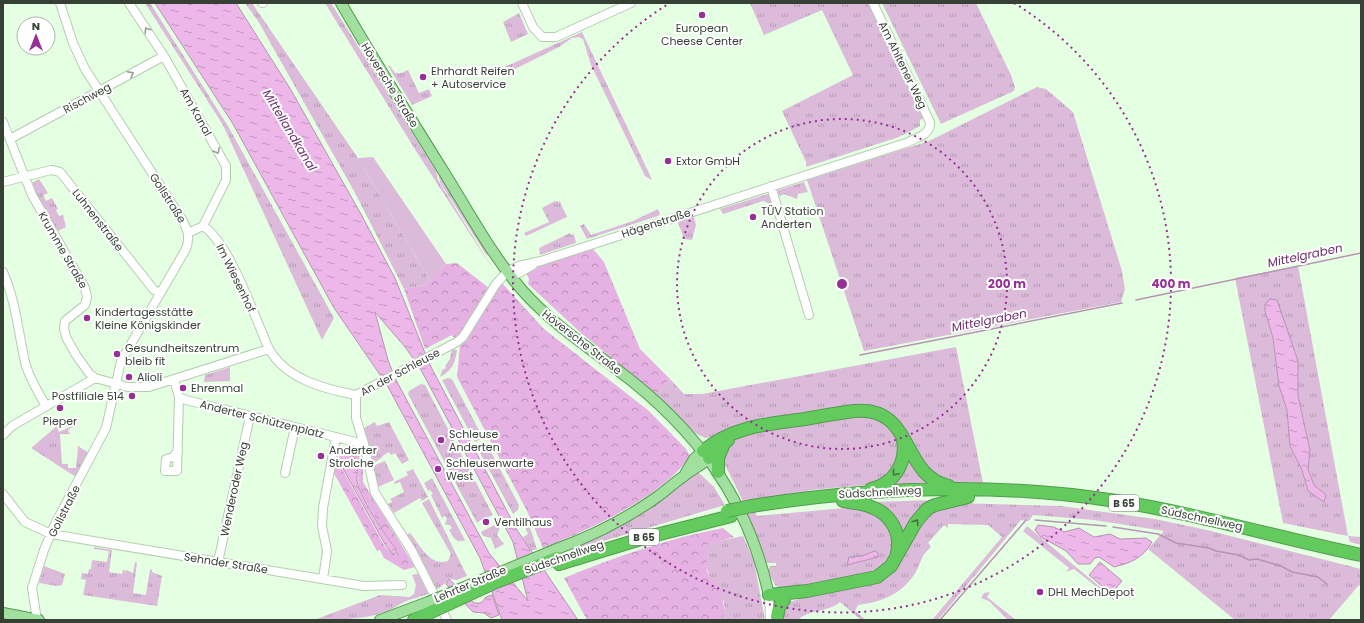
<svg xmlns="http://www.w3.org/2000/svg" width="1364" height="623" font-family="Poppins,sans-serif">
<defs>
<pattern id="grass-tufts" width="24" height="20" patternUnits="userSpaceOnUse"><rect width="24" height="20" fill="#dcbbda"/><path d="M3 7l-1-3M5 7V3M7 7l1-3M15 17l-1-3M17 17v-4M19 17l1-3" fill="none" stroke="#b399b2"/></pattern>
<pattern id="forest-crowns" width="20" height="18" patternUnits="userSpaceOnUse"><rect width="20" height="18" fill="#e6b1e3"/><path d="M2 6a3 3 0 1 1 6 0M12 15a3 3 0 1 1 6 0" fill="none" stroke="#bb91b9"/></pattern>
<pattern id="water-ripples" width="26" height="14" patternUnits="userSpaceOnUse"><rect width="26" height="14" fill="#edb8e9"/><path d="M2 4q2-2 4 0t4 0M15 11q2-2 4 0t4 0" fill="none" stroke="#c197be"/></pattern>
</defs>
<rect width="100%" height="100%" fill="#e5ffe2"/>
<path fill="url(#grass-tufts)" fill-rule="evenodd" d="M145,3h5l78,123 106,192 -12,22 -99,-215z
M245,3h7l106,155 72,123 -4,4 -22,4 -50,-98 -96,-170z
M325,3h6l105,168 2,9 58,94 -80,-123z
M750,3h120l54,115 -4,2v6l-21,11 -93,30v-5l-24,-51 71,-36 -31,-65 -58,25z
M882,3h94l35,72 4,12 -1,4 -73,33z
M519,13l9,21 -17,8 -8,-20z
M582,32l67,141 3,7 -7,-4 -54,-111 -8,-26 -4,-2 -7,1 -13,9 -50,25 -9,-3z
M388,66h2l5,7h6l7,-3 11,23 10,-4 3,7 -20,9z
M1037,87l9,2 27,23 49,159 3,18 -4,13 -257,49 -57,-171 122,-39z
M438,172l50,80 -1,4 -47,-74z
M39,179l9,14 -5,2 3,6 6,-3 6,11 -2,1 3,6 4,-1 3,12 -10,5 -15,-27 -9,-22z
M804,182l4,10 -10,2 -1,5 -13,-5 -7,3 -2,-6z
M771,193l5,17 -4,2 -4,-9 -5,-2 -40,13 -3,-5z
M555,201l5,1 7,15 -41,19 -2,-3 25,-11 -7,-14z
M658,209l2,5 -2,2 -71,23 -7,-13 4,-2 7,11 42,-14z
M694,217l2,8 -4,15 -8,-1 -6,-17z
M570,233l1,2 3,-1 2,9 -36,12 -1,-7z
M1298,266l50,270 13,1v8l-11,-3 -2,-6 -65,-13 -48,-245zM1265,311l25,27 4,10 4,13v35l12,54 -2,19 6,16 12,10 -18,-4 -6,-21 -12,-24 -3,-36 -8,-24 -6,-48z
M956,347l27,136 -35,-1 -18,-8 -29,-49 -11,-12 -13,-6 -14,-1 -59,9 -42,3 -19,5 -31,14 -7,1 -10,-5 -39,-39 14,-15 14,15h18z
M452,349l5,1c-2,13 -4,20 -17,27l2,-7 4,-2 -1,-2 5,-7z
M230,367v14l-26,1 1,-7z
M448,378l4,1 29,55 -3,1 3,4 -6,3 -33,-62z
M421,384l4,1 68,130 -12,5 -4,3 -69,-129 1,-3z
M849,415l32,3 18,22 -2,26 -22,18 -63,6 -62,12 7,14 99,-9 19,4 20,26 -3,20 -14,14 -14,5 -83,13 -6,-4 -7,-14 2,-5h6v-3h-10l-25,-66 -19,-38c3,-5 6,-15 11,-18 13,-12 95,-22 116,-26z
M375,422l2,4 12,-4 20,38 -7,4 -7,-11 -4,2 -2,-3c-7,3 -7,7 -16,11l-9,-35z
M79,423l-11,7 2,4h-10l2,30h6v4h8l2,-22 11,7 -13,24 -45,-29 26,-22 2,6z
M487,449l3,1 29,55 -1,5 -5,4 -33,-61z
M906,456l26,30 -41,1z
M385,461l9,19 -16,7 -5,-21z
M413,469l15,28 -6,4 -2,-3 -26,15 -6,-9 4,-2 -2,-3 14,-7 -4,-10 -5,2 -1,-2 14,-7 -2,-3z
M697,471l17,16 11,18 -155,46 50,-25 41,-27z
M432,478l33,62c-9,4 -12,-3 -16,-10l3,-2 -2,-3h-4l-1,-2 2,-4 -2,-3 -3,2 -11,-23 2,-1 -3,-4 -2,1 -4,-8z
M429,499l38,77 -10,4 -8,-1c-9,12 -26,17 -40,21 -9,3 -15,9 -24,12 -24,8 -47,8 -71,8l66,-25 29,2 5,-3 2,-9 -4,-10 12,-3 -18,-37 4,-2c10,12 20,34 38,28l3,-7 -29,-51z
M932,500l1,2 -30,40 -29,-40z
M955,503l106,3 94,13 52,11 154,39v17l-2,-1 -30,35h-94l-87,-71 16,-18 -70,-11 -61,-5 -4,6 -8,-1 -83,100h-6l70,-83 -14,-12 -40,-1v4l-4,-3 -16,18 3,3c-2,4 -6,6 -8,10 -2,4 -4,9 -6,14 -13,23 -34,32 -59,35l-3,6 11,9h-5l-21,-18c-13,11 -31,7 -42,18h-18l5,-16 16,-6 62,-12 17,-5 49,-69z
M517,516c13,1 16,22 20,33l-6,2 -8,-14 5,-3 -6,-14 -5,3 -3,-6z
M498,523l2,4 -3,8 7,9 -9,5 -4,-11 -8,-2 -2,-4z
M1027,526l85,71 2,2 -1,1 -39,-31 -8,3 3,-4 -46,-37z
M743,536l11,25 11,59h-44c11,-21 -7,-32 -13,-48 -3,-7 -2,-20 -2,-28z
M94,547l18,3 -3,22 13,2 1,-4h2l-1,3 2,-3 7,3 2,-11 2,1 -4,30 13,2 4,-26 2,1v2l10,4 -5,30 -74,-11 3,-15 -5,-1 1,-6 6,1 1,-5h2l1,-9 15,2 2,-11 -15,-2z
M44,566l21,8 -3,11 -5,1 -18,-3z
M990,592l-3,5 29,23 -9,-1 -18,-18 -8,-3 3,-5z"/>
<path fill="url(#forest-crowns)" d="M593,249l11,13 36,87 30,30 -14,15 -75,-61 -53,-49 1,-5 -2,-5 22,-15z
M457,263l37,29 8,-9 42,46 105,82 37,38 4,7c-26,40 -103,75 -147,92l-16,-37 -70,-134 3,-32 -8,-10 -27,14 -21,-60 22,-4 20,-21z
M348,445l10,9 5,8v20l52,85 -11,3 -20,-12 -4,-8 -3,1 -46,-83 5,-10 49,89 10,8 3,-5c-10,-9 -33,-49 -38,-61 -3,-10 -1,-19 -2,-28l-13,-13z
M723,528l11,9 -28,8 1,27 14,19 4,22 -4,7h-134l-23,-42c51,-21 105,-40 159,-50z"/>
<path fill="#dcbbda" d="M373,157l73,107 -16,17 -72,-123z"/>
<path fill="url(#water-ripples)" stroke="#b694b3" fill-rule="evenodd" d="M155,3h81l55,87 71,126 33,62 34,85 88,167 61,90h-76l-22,-62 -93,-173 -53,-77 -101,-184zM375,312l30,35 15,21 93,174 15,59 -39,-48 -93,-173 -8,-20z
M1270,299l7,1 21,61v35l12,54 -2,19 6,16 12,10 -2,7 -16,-11 -6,-21 -12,-24 -3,-36 -8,-24 -6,-48 -8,-27v-7z
M352,455l5,6c1,7 0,12 0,19 1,14 30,59 40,70l-3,5 -8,-9 -45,-81z
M1038,525l16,2 10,5 15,-4 15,9 16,-3 10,5 26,-1 6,4c-9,16 -21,21 -38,25l-15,-10 -4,1 -5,6h-12l-12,-13 -25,-14 -6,-7z
M875,551l3,2v4l-31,8 2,-8 13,-1z
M1100,562l22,19 -11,13 -22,-19z
M449,579l25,24h7l5,-6 6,-2 7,20 -8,3 -7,-5 -11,-1 -27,-28z"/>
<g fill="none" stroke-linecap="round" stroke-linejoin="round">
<path stroke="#b694b3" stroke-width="1.5" d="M1136,300l225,-47
M860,355l262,-52
M1035,520l71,6
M1113,527l45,7 18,9 33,5 7,3 23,4 10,5 8,-1 24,7 11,6 26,5 9,7
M940,620l86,-100"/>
<path stroke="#edb8e9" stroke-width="6" d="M346,456l2,3
M341,459l3,4"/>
<defs>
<path id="minor" d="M129,3l35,53 62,110v14l-23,46
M262,3h1
M522,3l11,24 9,10h14l75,-34
M3,122l29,73 53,93 2,9 -2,8 -20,16 -1,7 2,9 10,18 13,18 6,5 33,9h21l120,-38c17,30 55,40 87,46
M10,139l154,-83
M3,182l48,-12 9,2 94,118 6,3
M771,186l38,129
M188,233l15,-7c27,17 52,92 66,123
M3,272c13,30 15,58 22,90 4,16 13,30 21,44
M512,277l21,-12
M174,380l5,17 7,3 178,44
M356,395l101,-53 6,-5 33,-53 12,-13 11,-5 22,-5 365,-118c10,-5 25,-8 24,-21l-57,-119
M356,395v23l8,26 11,49 37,58 35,69
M3,435l9,-9 83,-48
M178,451l-5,6 -7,2 -1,12h12l2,-74
M285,473l10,-46
M3,494l22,28 26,12 313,52 38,-1
M218,562l32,-146
M323,579l4,-28 -5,-25 1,-18 13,-71
M769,595l1,25
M37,620l-5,-32 12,-38 11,-26 51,-96 15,-67 65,-112c4,-11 2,-18 -3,-28l-98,-152 -12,-26 -13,-40"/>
<path id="major" d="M341,3c32,56 67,111 101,166 26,41 48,84 80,121 28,32 63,55 97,81 77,58 129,128 150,224
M685,474l9,-15 9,-8
M554,550c36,-13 72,-31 103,-53 10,-7 18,-15 27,-21 8,-7 17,-10 25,-18
M3,613l36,7
M380,620l48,-18"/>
<path id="highway" d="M703,451c30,-25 65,-27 102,-32 16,-3 33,-6 49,-8 61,-6 46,65 95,75
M709,458l19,-18
M718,472v-14l5,-12
M871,489c23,-5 36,-26 32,-49
M843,501c9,2 20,2 28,6 19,6 31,26 26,46
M752,506c120,-19 243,-24 364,-5 83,13 163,37 245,54
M559,564l85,-26 87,-22
M769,595l38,-4 70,-14 14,-11 25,-44 11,-13 8,-4 33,-8
M777,617l2,-10 5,-7
M414,620l17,-8"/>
</defs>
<use href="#minor" stroke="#b4cdb1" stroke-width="10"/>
<use href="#major" stroke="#539a4f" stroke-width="12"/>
<use href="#highway" stroke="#539a4f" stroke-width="14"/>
<use href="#minor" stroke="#fff" stroke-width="8"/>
<use href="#major" stroke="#a1e09e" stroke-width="10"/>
<use href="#highway" stroke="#63cb5d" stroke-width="12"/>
<path stroke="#7d8e7b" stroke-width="1" d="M3,619l6,1"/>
<defs>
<path id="major-bridge" d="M428,602l126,-52"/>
<path id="highway-bridge" d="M727,511l25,-5
M431,612l65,-30 61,-24"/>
</defs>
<use href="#major-bridge" stroke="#539a4f" stroke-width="12" stroke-linecap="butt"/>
<use href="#highway-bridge" stroke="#539a4f" stroke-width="14" stroke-linecap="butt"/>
<use href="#major-bridge" stroke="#a1e09e" stroke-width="10"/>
<use href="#highway-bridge" stroke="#63cb5d" stroke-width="12"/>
</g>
<defs><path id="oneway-chevron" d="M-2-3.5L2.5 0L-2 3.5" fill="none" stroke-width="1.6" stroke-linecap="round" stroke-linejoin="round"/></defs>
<g stroke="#9aa09a">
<use href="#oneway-chevron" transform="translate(147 30) rotate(-123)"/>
<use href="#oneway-chevron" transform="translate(131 74) rotate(-28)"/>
<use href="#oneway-chevron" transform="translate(217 151) rotate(61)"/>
</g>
<g stroke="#467143">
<use href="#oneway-chevron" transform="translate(895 473) rotate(130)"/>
<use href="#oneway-chevron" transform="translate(916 522) rotate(-58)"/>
</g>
<g fill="none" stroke="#963095" stroke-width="2" stroke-dasharray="2 4">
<circle cx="842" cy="284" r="165"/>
<path d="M1014 3A329 329 0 1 1 670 3"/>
</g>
<g fill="#963095" stroke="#fff" stroke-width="1.5">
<circle cx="702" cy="15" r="4"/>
<circle cx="423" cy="77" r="4"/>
<circle cx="668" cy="161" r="4"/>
<circle cx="753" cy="217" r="4"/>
<circle cx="87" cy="318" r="4"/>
<circle cx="117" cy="354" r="4"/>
<circle cx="129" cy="377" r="4"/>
<circle cx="183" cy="388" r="4"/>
<circle cx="132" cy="396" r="4"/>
<circle cx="60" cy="408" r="4"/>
<circle cx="441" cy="440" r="4"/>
<circle cx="321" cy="456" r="4"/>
<circle cx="438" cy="469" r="4"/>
<circle cx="486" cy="522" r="4"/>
<circle cx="1040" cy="592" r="4"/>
</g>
<g text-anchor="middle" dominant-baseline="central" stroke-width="4" stroke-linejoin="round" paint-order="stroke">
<g fill="#fff" stroke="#727972" stroke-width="1">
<rect x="1109" y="495" width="30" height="16" rx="3"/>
<rect x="629" y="529" width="30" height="16" rx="3"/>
</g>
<g font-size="10" font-weight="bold" fill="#364035">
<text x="1124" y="503">B 65</text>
<text x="644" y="537">B 65</text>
</g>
<g font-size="11" fill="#364035" stroke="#fff" text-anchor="start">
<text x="702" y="28" text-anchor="middle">European<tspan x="702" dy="13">Cheese Center</tspan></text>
<text x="431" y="71">Ehrhardt Reifen<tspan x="431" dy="13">+ Autoservice</tspan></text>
<text x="676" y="161">Extor GmbH</text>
<text x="761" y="211">TÜV Station<tspan x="761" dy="13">Anderten</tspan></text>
<text x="95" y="312">Kindertagesstätte<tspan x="95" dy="13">Kleine Königskinder</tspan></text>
<text x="125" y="348">Gesundheitszentrum<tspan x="125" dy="13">bleib fit</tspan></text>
<text x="137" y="377">Alioli</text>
<text x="191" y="388">Ehrenmal</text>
<text x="124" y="396" text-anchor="end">Postfiliale 514</text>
<text x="60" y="421" text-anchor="middle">Pieper</text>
<text x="449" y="434">Schleuse<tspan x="449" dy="13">Anderten</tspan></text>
<text x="329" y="450">Anderter<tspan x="329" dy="13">Strolche</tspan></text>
<text x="446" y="463">Schleusenwarte<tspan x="446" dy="13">West</tspan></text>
<text x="494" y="522">Ventilhaus</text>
<text x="1048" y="592">DHL MechDepot</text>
</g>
<g font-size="11" fill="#364035" stroke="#fff">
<text transform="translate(903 65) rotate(64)">Am Ahltener Weg</text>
<text transform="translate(390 85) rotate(58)">Höversche Straße</text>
<text transform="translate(87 98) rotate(-28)">Rischweg</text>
<text transform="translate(196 112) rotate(61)">Am Kanal</text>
<text transform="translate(168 198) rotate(57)">Gollstraße</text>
<text transform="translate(98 220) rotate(52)">Luhnenstraße</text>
<text transform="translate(656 223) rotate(-18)">Hägenstraße</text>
<text transform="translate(63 250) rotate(60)">Krumme Straße</text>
<text transform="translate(236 278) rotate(64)">Im Wiesenhof</text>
<text transform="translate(582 342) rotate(38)">Höversche Straße</text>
<text transform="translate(400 372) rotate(-28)">An der Schleuse</text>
<text transform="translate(262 419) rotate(14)">Anderter Schützenplatz</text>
<text transform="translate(234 489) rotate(-78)">Wenderoder Weg</text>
<text transform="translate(880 492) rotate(-3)">Südschnellweg</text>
<text transform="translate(64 511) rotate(-63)">Gollstraße</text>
<text transform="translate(1202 518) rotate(12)">Südschnellweg</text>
<text transform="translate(564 557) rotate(-19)">Südschnellweg</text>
<text transform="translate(226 563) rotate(9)">Sehnder Straße</text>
<text transform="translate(470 584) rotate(-23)">Lehrter Straße</text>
</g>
<g font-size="12" font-style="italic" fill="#70326e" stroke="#fff">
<text transform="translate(290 130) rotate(59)">Mittellandkanal</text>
<text transform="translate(1305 255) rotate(-12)">Mittelgraben</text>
<text transform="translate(989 320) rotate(-11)">Mittelgraben</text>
</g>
</g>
<circle cx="842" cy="284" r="6" fill="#963095" stroke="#fff" stroke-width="2"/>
<g font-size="12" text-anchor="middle" font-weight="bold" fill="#963095" stroke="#fff" stroke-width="4" stroke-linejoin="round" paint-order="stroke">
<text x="1007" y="288">200 m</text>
<text x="1171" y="288">400 m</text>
</g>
<rect width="1364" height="623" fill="none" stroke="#364035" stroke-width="8"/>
<g transform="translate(36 36)"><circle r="19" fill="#ffffff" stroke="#afb3ae"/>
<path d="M0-3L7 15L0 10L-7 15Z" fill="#963095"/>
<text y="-6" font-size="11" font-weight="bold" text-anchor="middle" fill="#364035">N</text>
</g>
</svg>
